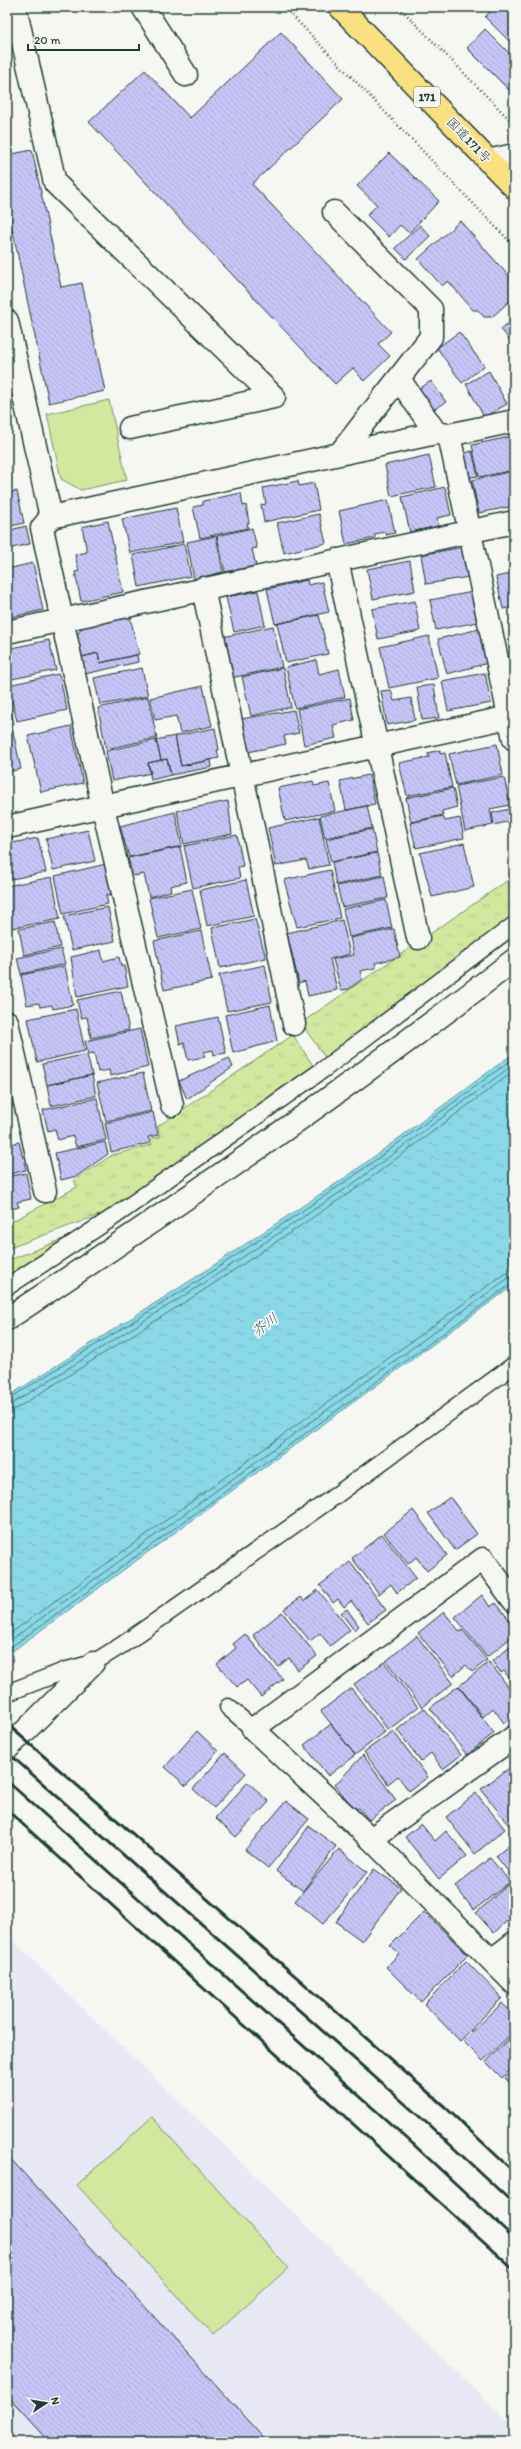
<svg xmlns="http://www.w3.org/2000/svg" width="521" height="2449" font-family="Itim,'Klee One',sans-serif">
<defs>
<pattern id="grass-tufts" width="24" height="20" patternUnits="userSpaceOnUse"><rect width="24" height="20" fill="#d1e89e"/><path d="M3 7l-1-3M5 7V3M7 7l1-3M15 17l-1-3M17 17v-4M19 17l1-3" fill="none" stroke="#b3c889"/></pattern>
<pattern id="water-ripples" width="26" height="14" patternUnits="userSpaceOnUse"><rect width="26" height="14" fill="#89d8e7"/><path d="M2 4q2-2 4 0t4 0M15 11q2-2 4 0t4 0" fill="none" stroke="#76bac7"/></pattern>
<pattern id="building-back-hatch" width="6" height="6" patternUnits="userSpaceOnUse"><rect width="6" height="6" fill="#c7c5f7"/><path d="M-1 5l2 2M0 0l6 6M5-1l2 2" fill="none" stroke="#aaaad4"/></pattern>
</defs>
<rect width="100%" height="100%" fill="#f6f6f2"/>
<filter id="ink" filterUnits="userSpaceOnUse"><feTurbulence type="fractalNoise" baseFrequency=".025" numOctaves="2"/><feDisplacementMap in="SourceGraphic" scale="8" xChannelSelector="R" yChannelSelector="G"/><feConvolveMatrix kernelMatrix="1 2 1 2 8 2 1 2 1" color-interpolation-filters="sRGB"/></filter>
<g filter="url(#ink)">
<path fill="#e8e7f4" d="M7,1935l507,492v15h-507z"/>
<path fill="url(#grass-tufts)" stroke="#789269" d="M514,876v40l-188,143 -25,-36z
M293,1035l21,32 -199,142 -108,40v-25l70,-37 -3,-7 38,-25 39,-10v-7l9,-1 -2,-11z
M73,1235l-66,45v-19z"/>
<path fill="#d1e89e" stroke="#789269" d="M109,400l18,80 -46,10 -20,-11 -14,-65z
M152,2117l136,151 -75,68 -136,-151z"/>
<path fill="url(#water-ripples)" stroke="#5f9a9f" d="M514,1053v232l-507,370v-258l186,-118 156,-104z"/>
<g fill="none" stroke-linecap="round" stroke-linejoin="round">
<path stroke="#497b7c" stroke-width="1" d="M7,1400l188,-117 156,-105 163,-120
M7,1405l6,-2 185,-116 156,-104 160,-119
M7,1411l10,-3 184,-116 156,-104 157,-117
M7,1636l497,-362 10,-3
M7,1643l500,-364 7,-2
M7,1650l507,-368"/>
</g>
<path fill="url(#building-back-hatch)" stroke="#1f3d34" d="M495,7h19v39l-29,-29z
M485,29l29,29v37l-47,-47z
M281,32l62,67 -91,85 139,148 -13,12 12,12 -26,25 -11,-13 -18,16 -246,-262 56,-52 45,48z
M32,150l29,137 21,-4 23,108 -56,12 -42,-199v-49z
M389,153l50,48 -30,32 -9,-8 -11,12 -22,-22 10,-10 -20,-19z
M460,221l54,61v15l-22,20h-8l-6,-7h-5l-25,-29 -6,5 -24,-27z
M420,225l10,11 -24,23 -11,-11z
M514,319v27l-13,-17z
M459,332l25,34 -22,17 -25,-35z
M489,371l18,33 -23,13 -18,-33z
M431,381l15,21 -13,8 -14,-21z
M514,436v34l-35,7 -7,-32z
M472,451l6,25 -11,2 -5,-24z
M429,455l7,32 -45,9 -6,-31z
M514,471v35l-35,7 -7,-33z
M298,481l1,5 15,-3 5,27 -55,12 -3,-17 5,-1 -3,-16z
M445,487l6,28 -14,3 1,8 -28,6 -8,-35z
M17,491l7,32 -17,4v-34z
M241,493l2,13 3,-1 3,18 -2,1 1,4 -48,10 -7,-31 10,-2v-4z
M388,500l7,33 -9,2 -1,-3 -10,2v4l-29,6 -7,-33z
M176,508l7,34 -53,11 -8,-34z
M319,514l7,29 -42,10 -7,-30z
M108,521l15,71 -42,9 -6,-29 4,-1 -4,-16 12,-3 -5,-25z
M26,526l4,18 -23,5v-18z
M252,528l5,20 -5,1 4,17 -31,6 -8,-36z
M216,536l7,36 -29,7 -7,-37z
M514,538v26l-5,-25z
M184,544l7,32 -52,11 -6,-32z
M463,547l6,30 -43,7 -5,-29z
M410,561l5,30 -42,8 -6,-30z
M33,563l10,47 -36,8v-49z
M514,573v34l-11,2 -7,-32z
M307,580l1,5 14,-3 7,30 -54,12 -8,-35z
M258,591l7,34 -31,7 -8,-35z
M473,592l5,30 -42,8 -6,-30z
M415,601l5,30 -42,8 -6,-30z
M319,615l9,39 -42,9 -9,-39z
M130,617l9,37 -39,9 -2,-10 -16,4 -5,-22 5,-8z
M273,626l9,41 -51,11 -8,-41z
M479,629l9,34 -41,11 -9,-35z
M429,636l9,42 -49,10 -9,-41z
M49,640l7,30 -49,10v-31z
M98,653l2,10 37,-8 1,7 -53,12 -3,-17z
M316,660l3,14 20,-5 6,28 -50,11 -9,-41z
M142,668l6,28 -48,9 -6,-27z
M283,668l8,39 -40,9 -9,-39z
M485,673l6,30 -43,8 -6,-30z
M59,674l8,36 -50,11 -9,-36z
M434,685l5,33 -17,2 -5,-33z
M203,686l9,40 -32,7 -4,-17 -21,4 -5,-22z
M7,690l7,34 -7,2z
M391,690l3,11 17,-3 4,22 -28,5 -6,-34z
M148,697l9,41 -51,11 -8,-41z
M350,698l4,22 -21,5 3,13 -32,7 -7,-36z
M294,710l5,23 -15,3 2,8 -38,8 -7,-33z
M71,726l12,57 -42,9 -13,-56z
M12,727l9,42 -14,3v-44z
M215,728l4,22h-2l2,8 -38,8 -6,-30z
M175,736l6,30 30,-6 1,7 -41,8 -4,-16 -6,1 -5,-20z
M156,740l5,20 -13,3 3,10 -39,8 -6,-30z
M497,744l6,31 -47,10 -7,-31z
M440,750v4l5,-1 7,34 -45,9 -8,-33 30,-6 -1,-4z
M167,759l4,16 -20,5 -3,-17z
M369,775l6,29 -29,6 -6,-29z
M504,777l6,28 -20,4 3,16 -28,6 -9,-45z
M313,781l1,5 15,-3 6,28 -50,10 -7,-33z
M453,788l4,19 -15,4 1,4 -32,7 -5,-24z
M228,801l4,33 -48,10 -7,-33z
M367,806l5,22 -47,10 -5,-22z
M514,808v12l-20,5 -2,-12z
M175,812l7,34 -53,11 -9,-31z
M443,816l2,5 15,-3 4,20 -48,10 -6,-25z
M319,817l10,48 -20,4 -3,-9 -30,6 -8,-38z
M372,829l5,23 -46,10 -5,-23z
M88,830l7,31 -42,9 -7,-31z
M237,835l6,31 -5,1 2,11 -47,10 -9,-42z
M38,838l8,34 -39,8v-36z
M464,843l10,44 -42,10 -12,-44z
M180,847l7,35 -17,4 1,5 -22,6 -5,-23 -11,2 -5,-18z
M377,853l5,22 -46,10 -4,-23z
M106,864l7,30 -7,1 2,9 -45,10 -8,-38z
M330,870l10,48 -43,9 -13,-47z
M384,876l4,22 -46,9 -5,-21z
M52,877l8,42 -53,10v-43z
M246,880l8,36 -47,10 -7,-36z
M192,889l9,40 -43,9 -9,-40z
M386,900l6,28 -43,9 -6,-28z
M108,907l7,34 -43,9 -8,-34z
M255,919l11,39 -46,10 -8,-40z
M342,920l8,34 -20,5 7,31 -29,6 -3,-15 -6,2 -12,-50z
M55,922l5,25 -36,8 -5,-26z
M394,929l6,28 -25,6 1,5 -16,3 2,8 -13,10 -8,1 -8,-31 21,-4 -4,-17z
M201,931l11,49 -48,10 -10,-49z
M61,949l4,15 -44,10 -4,-16z
M101,950l2,11 16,-4 2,9h3l4,20 -51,11 -6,-40z
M265,965l7,37 -45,9 -8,-36z
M65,966l8,39 -20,4 -1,-4 -12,2 -1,-4 -12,2 -6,-30z
M121,991l8,39 -38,8 -4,-21 -6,1 -4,-18z
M270,1005l7,36 -44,12 -8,-38z
M76,1009l9,42 -48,11 -9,-43z
M218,1017l8,36 -12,2 -1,-5 -9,2 1,5 -17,3 -4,-17 -4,1 -4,-18z
M140,1029l8,38 -38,9 -1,-6 -11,2 -4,-19 -6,1 -3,-13z
M87,1054l5,21 -45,10 -5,-21z
M229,1058l4,9 -46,32 -8,-18z
M143,1073l8,38 -45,10 -9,-38z
M92,1075l4,21 -45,10 -4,-21z
M10,1089l5,17 -8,2v-18z
M97,1098l9,42 -30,7 -3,-11 -15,4 -3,-11 -7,2 -5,-21z
M153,1112l5,23 -10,2 2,6 -39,9 -6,-29z
M19,1142l7,28 -16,4 -3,-5v-24z
M105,1142l3,12 -31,22 -16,4 -6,-27z
M26,1173l5,26 -14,3 2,5 -12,3v-33z
M450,1497l27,37 -22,16 -27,-37z
M413,1510l34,45 -20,16 -11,-14 -8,7 -24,-31z
M382,1534l34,44 -19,15 -6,-9 -12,10 -27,-36z
M350,1562l36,48 -18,13 -17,-22 -7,6 -6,-8 -5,4 -13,-18z
M318,1590l32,40 -20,16 -10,-13 -10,8 -26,-32 17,-12 3,4z
M482,1595l8,12 6,-4 18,23v9l-27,22 -32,-40z
M347,1609l12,17 -5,4 -13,-17z
M282,1612l35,44 -19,14 -9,-12 -11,9 -25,-32z
M444,1612l16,20 3,-2 24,30 -15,12 -6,-7 -13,11 -35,-43z
M245,1634l38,45 -22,18 -14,-17 -10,7 -20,-23 19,-16 -3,-4z
M417,1636l36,47 -31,24 -36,-46z
M514,1644v46l-3,-4 3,-2 -10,-13 -3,2 -9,-12z
M384,1662l34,45 -30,23 -34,-46z
M489,1662l25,32v21l-10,8 -11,-15 -10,9 -24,-31z
M458,1686l36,47 -27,22 -37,-47z
M351,1688l34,44 -30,23 -34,-44z
M424,1708l37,47 -18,14 -12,-16 -10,8 -24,-31z
M331,1724l24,31 -27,21 -24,-31z
M197,1731l21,20 -32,35 -21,-19z
M393,1731l35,46 -19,14 -11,-15 -10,8 -24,-32z
M225,1753l21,20 -32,35 -21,-19z
M363,1755l33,45 -27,20 -10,-12 -4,2 -20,-25z
M512,1766l2,3v57l-3,2 -30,-39z
M248,1782l21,20 -33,35 -21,-19z
M476,1793l29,36 -30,25 -29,-37z
M286,1801l23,18 -41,49 -23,-18z
M421,1824l14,17 11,-10 21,25 -28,23 -34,-42z
M309,1826l27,20 -33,45 -27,-20z
M512,1843l2,2v34l-18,-23z
M339,1849l28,23 -44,52 -28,-23z
M490,1858l20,24 -36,28 -19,-24z
M374,1869l27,19 -39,53 -26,-19z
M510,1883l4,5v36l-2,2 -5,-5 -13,12 -18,-20z
M424,1912l44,43 -47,47 -35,-35 13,-13 -9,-8z
M466,1961l36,37 -42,43 -36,-37z
M502,2003l12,12v16l-31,30 -20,-20z
M514,2033v33l-12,12 -16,-16z
M514,2069v18l-9,-9z
M7,2155l261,287h-218l-43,-47z"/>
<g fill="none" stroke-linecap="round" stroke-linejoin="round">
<defs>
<path id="service" d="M7,1287l105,-69 212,-149 190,-144
M7,1693l57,-22 29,-8 29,-18 209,-146 183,-134
M228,1707l25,22"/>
<path id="minor" d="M15,7l40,176 219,214 -144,31
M143,7l43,68
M488,161l26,-6
M334,212l97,97v28l-90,115
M7,321l44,196
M399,379l37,54
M449,435l65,304
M337,560l81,378
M203,588l91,436
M7,632l507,-110
M7,827l507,-111
M7,1022l38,169
M172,1105l-69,-298 -61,-279 9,-11 385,-84 13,2 65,-14
M7,1319c173,-115 344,-232 507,-359
M514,1601l-31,-42 -230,170 118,110 143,144
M7,1749l86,-86
M371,1839l143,-102
M492,1960l22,-17"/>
<path id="trunk" d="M340,7l174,180"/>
</defs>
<use href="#service" stroke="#1f3d34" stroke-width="19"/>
<use href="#minor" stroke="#1f3d34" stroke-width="25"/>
<use href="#trunk" stroke="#1f3d34" stroke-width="25"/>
<path stroke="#1f3d34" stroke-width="2.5" stroke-dasharray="1 3" stroke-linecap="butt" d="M284,7l230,239
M399,7l115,117"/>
<use href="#service" stroke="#f6f6f2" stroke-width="16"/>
<use href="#minor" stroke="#f6f6f2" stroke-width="22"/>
<use href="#trunk" stroke="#fbe080" stroke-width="22"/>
<path stroke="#1f3d34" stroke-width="3" d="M7,1724l438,383 69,65
M7,1752l422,373 85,79
M7,1781l405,362 102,95
M7,1810l507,460"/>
</g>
</g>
<g text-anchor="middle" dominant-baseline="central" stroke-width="3.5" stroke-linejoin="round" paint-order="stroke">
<rect fill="#f6f6f2" stroke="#60746d" stroke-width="1" x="414" y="87" width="26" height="20" rx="3"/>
<g font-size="12" font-weight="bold" fill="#1f3d34">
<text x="427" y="97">171</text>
</g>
<g font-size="13" fill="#1f3d34" stroke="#f6f6f2">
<text transform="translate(469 140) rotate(46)">国道171号</text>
</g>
<g font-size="14" font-style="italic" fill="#345c58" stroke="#f6f6f2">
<text transform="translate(265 1325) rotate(-37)">芥川</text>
</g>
</g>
<rect width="521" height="2449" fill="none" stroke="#f6f6f2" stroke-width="24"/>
<rect x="12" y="12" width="497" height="2425" fill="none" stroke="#1f3d34" stroke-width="1.5" filter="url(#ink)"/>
<g transform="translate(46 2403) rotate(78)" stroke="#f6f6f2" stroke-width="3" paint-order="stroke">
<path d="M0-3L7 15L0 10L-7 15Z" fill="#1f3d34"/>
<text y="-6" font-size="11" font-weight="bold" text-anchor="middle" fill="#1f3d34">N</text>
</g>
<path d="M28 44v6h111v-6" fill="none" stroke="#1f3d34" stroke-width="2"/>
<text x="34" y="44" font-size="12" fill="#1f3d34" stroke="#f6f6f2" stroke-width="3" paint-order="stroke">20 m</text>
</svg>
